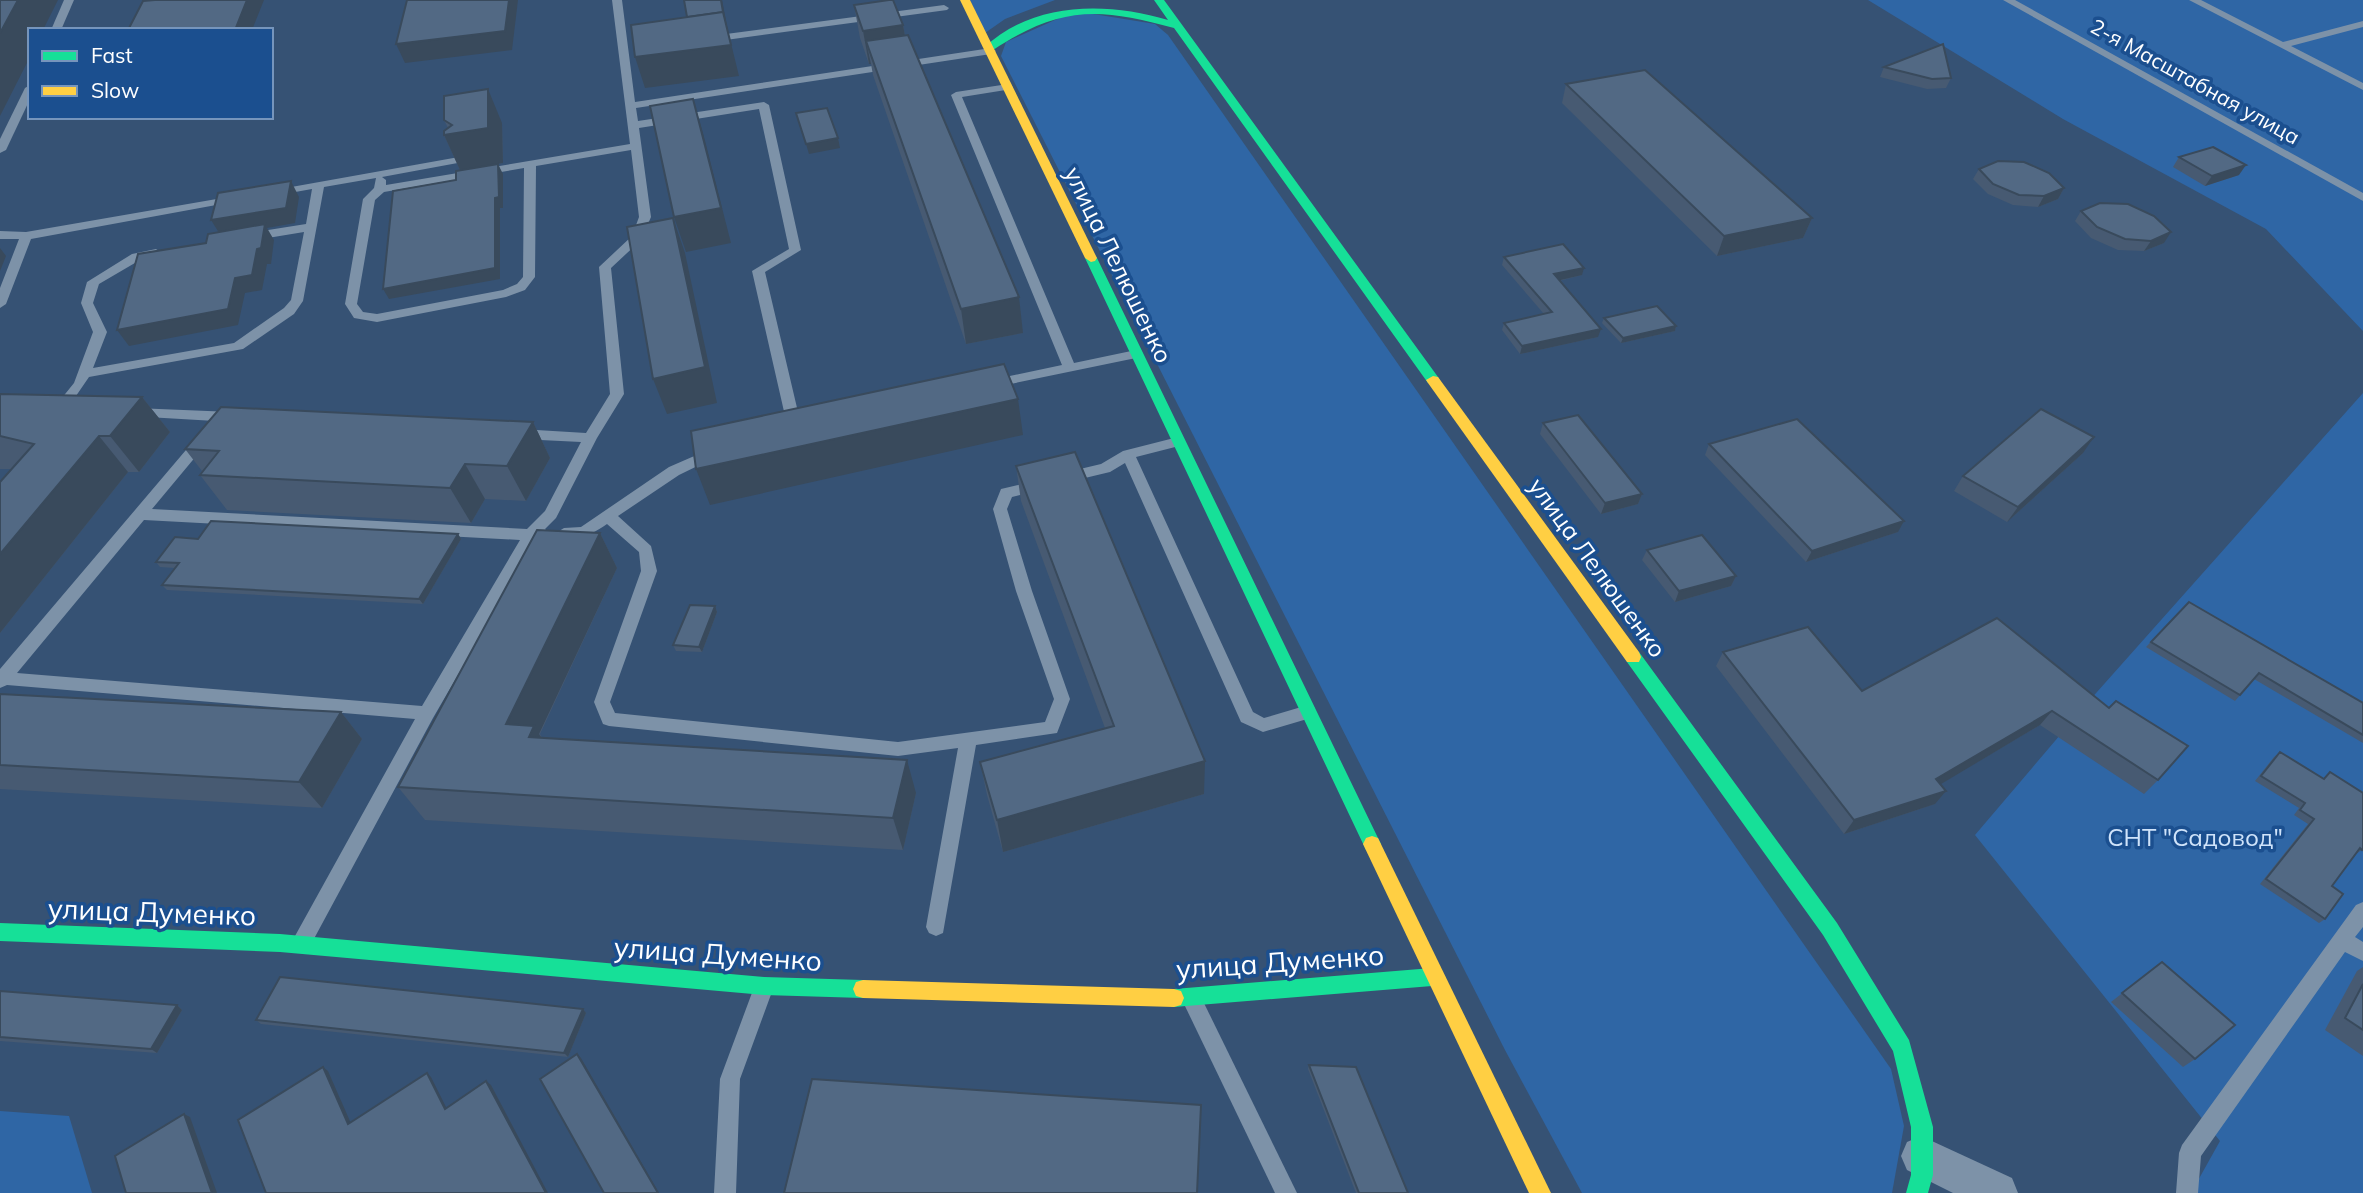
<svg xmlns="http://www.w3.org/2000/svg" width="2363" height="1193" font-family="Mulish,sans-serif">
	<rect width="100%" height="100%" fill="#365274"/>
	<g fill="#2f66a5">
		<path d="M 970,0 L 1055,0 L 1005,19 L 985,33 Z"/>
		<path d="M 1868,0 L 2363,0 L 2363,331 L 2266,229 L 2063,119 Z"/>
		<path d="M 1075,11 L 1155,24 L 1168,35 L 1891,1069 L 1904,1126 L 1892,1193 L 1582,1193 L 1505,1050 L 1001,56 L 1006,42 Z"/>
		<path d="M 2363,393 L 2363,1193 L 2191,1193 L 2220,1141 L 1975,835 L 2089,701 Z"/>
		<path d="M 0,1111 L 69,1116 L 92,1193 L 0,1193 Z"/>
	</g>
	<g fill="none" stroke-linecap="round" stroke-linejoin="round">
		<g fill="#7d92a8" fill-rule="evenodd">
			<path d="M 64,0 L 74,0 L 61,30 L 51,30 Z"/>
			<path d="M 612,0 L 622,0 L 635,102 L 991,48 L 996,51 L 991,54 L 636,108 L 638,121 L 764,102 L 769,105 L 801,250 L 765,272 L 802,429 L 795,434 L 788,429 L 752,271 L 789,249 L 759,109 L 639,128 L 651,217 L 641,240 L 611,268 L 624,394 L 597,438 L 556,518 L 545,529 L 550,534 L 547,538 L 536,540 L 433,718 L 309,948 L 302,951 L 295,948 L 292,942 L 295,936 L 415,719 L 7,685 L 0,688 L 0,669 L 197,437 L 202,435 L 209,440 L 207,443 L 152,509 L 527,529 L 545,511 L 581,442 L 520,439 L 513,434 L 520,429 L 586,433 L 610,394 L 599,267 L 632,236 L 639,217 L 631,150 L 536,166 L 535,277 L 525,290 L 506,297 L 377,322 L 354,318 L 345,304 L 363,199 L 374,188 L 376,178 L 324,187 L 303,301 L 294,314 L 243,349 L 89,377 L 65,412 L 60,414 L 53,409 L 74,383 L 93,332 L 81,303 L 87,282 L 132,254 L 156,249 L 162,253 L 140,260 L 99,284 L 93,303 L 107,332 L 93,368 L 234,343 L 284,308 L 291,300 L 304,232 L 250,241 L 244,237 L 250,233 L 306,224 L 312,189 L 273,196 L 267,193 L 269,191 L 459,157 L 465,160 L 463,162 L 382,177 L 386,180 L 386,185 L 630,144 ZM 524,168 L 523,277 L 517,284 L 503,290 L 377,314 L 363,312 L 357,304 L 375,200 L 384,192 ZM 144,520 L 520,540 L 422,706 L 17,673 Z"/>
			<path d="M 2003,0 L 2015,0 L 2363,193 L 2363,201 Z"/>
			<path d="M 2189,0 L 2201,0 L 2283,42 L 2363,21 L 2363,27 L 2291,46 L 2363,83 L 2363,90 Z"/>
			<path d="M 944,5 L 949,8 L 947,10 L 711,42 L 706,39 L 711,36 Z"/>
			<path d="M 1008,84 L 1013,87 L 1012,89 L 962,97 L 1074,363 L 1136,350 L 1143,354 L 1136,358 L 991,388 L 986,387 L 984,384 L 986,381 L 1062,365 L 951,95 L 956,92 Z"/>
			<path d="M 30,85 L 30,99 L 6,150 L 0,153 L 0,139 L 25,88 Z"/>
			<path d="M 234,196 L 238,197 L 238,201 L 31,239 L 6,304 L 0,308 L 0,288 L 19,239 L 0,239 L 0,231 L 26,232 Z"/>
			<path d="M 135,408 L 232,412 L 239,417 L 232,422 L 130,416 L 128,413 L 130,410 Z"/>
			<path d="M 1178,437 L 1183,439 L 1185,442 L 1183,445 L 1136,457 L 1253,712 L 1264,718 L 1308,705 L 1314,707 L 1316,712 L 1314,717 L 1263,732 L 1241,722 L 1125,463 L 1110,472 L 1064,483 L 1057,478 L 1059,474 L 1101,464 L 1123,451 Z"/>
			<path d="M 715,447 L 722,452 L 720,455 L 679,475 L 618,516 L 651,546 L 657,571 L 610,702 L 615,713 L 898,742 L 1045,722 L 1054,699 L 1016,591 L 993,509 L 1001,489 L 1039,480 L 1046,485 L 1044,489 L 1012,497 L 1007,509 L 1032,591 L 1070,699 L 1057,733 L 976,745 L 943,933 L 936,936 L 929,933 L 926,927 L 958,748 L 898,756 L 609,726 L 603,724 L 594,702 L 641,571 L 639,552 L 607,524 C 594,533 570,548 556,533 L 564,528 L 581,527 L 669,467 Z"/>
			<path d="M 2363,902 L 2363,927 L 2355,937 L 2363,942 L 2363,961 L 2345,952 L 2201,1156 L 2198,1193 L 2176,1193 L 2179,1153 L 2182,1145 L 2356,905 Z"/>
			<path d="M 763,980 L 770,982 L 773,989 L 740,1079 L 736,1193 L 714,1193 L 720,1079 L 756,982 Z"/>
			<path d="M 1194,994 L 1201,997 L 1297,1193 L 1275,1193 L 1184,1004 L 1187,997 Z"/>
		</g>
		<path fill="#7d92a8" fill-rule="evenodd" d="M 1921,1136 L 2012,1178 L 2018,1193 L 1953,1193 L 1907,1170 L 1901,1156 L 1907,1142 Z"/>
		<g fill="#16e098" fill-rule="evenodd">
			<path d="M 1154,0 L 1164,0 L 1438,377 L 1440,380 L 1438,383 L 1428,383 L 1174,28 C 1098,7 1060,6 993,50 L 984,48 C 1033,1 1107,2 1168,20 Z"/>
			<path d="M 1091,254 L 1097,258 L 1378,838 L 1381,844 L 1378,850 L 1372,852 L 1366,850 L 1085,258 Z"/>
			<path d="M 1633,651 L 1639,652 L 1837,923 L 1909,1040 L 1933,1127 L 1933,1175 L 1928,1193 L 1906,1193 L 1911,1175 L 1911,1127 L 1893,1051 L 1823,935 L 1627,662 L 1625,657 L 1627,652 Z"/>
			<path d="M 0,923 L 280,934 L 764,977 L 863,980 L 870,982 L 873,989 L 870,996 L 863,998 L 764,995 L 280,952 L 0,941 Z"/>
			<path d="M 1432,968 L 1439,970 L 1442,977 L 1439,984 L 1432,986 L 1174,1007 L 1167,1005 L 1164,998 L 1167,991 L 1174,989 Z"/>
		</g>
		<g fill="#ffcf43" fill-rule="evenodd">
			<path d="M 960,0 L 970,0 L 1097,258 L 1095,261 L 1091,262 L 1085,258 Z"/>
			<path d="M 1433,376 L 1438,377 L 1639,652 L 1641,657 L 1639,662 L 1627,662 L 1428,383 L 1426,380 Z"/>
			<path d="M 1372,836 L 1378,838 L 1551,1193 L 1529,1193 L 1363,844 L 1366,838 Z"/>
			<path d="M 863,980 L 1174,989 L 1181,991 L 1184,998 L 1181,1005 L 1174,1007 L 863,998 L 856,996 L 853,989 L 856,982 Z"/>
		</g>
	</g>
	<g fill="#475a72">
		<path d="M 854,5 L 903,25 L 905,36 L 1023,333 L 966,344 L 873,75 L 871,64 L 869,64 L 860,38 Z"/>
		<path d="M 1884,67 L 1951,78 L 1946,88 L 1927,89 L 1880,77 Z"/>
		<path d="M 1566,84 L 1812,218 L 1803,238 L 1717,256 L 1562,103 Z"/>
		<path d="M 444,120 L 502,123 L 503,163 L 460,170 L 444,135 L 448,128 Z"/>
		<path d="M 2179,157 L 2239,175 L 2205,186 L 2173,167 Z"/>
		<path d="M 1979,169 L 2064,188 L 2058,199 L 2038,207 L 2013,205 L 1988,194 L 1973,179 Z"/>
		<path d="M 2081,211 L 2164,243 L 2144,251 L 2118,250 L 2091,238 L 2075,221 Z"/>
		<path d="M 1504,257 L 1582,275 L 1559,281 L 1598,337 L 1520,354 L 1502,330 L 1504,323 L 1544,314 L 1502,265 Z"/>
		<path d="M 1604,318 L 1676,326 L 1675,331 L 1621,343 L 1602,323 Z"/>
		<path d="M 0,394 L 142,397 L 170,432 L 139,472 L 128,472 L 0,633 L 0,482 L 11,469 L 0,469 Z"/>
		<path d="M 533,422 L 550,458 L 526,501 L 485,499 L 471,523 L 227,510 L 200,475 L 202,471 L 185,449 Z"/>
		<path d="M 1543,423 L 1642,494 L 1638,504 L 1601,514 L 1540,434 Z"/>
		<path d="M 1709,444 L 1898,532 L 1806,562 L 1705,455 Z"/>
		<path d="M 2083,453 L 2007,522 L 1954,491 L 1963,476 Z"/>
		<path d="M 1016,466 L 1204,794 L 1003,852 L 987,795 L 980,762 L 1105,728 L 1021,501 Z"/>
		<path d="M 600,533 L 617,568 L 540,734 L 542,738 L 916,793 L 903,850 L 425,820 L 398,787 Z"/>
		<path d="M 458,534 L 461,539 L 423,604 L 167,590 L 162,585 L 175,568 L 160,567 L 156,562 L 198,539 Z"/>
		<path d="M 1647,550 L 1736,576 L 1731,586 L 1675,602 L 1642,560 Z"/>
		<path d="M 2189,602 L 2363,703 L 2363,743 L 2254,679 L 2235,701 L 2146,647 Z"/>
		<path d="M 715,606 L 717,612 L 702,652 L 676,651 L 673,645 Z"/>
		<path d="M 1997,618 L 2158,780 L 2144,794 L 2040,725 L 1940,784 L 1935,804 L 1844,834 L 1716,666 L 1723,652 L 1862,691 Z"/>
		<path d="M 0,694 L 341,712 L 362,739 L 322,808 L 0,789 Z"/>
		<path d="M 2280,752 L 2323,779 L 2330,772 L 2363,849 L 2356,854 L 2332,886 L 2325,919 L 2319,923 L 2260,884 L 2308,824 L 2294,815 L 2299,808 L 2255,781 L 2274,757 Z"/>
		<path d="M 2162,962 L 2195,1059 L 2183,1067 L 2111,1002 Z"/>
		<path d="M 2363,967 L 2363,1056 L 2325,1030 L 2357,971 Z"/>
		<path d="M 0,991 L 177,1005 L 182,1010 L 157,1053 L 0,1041 Z"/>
		<path d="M 583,1009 L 586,1013 L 568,1057 L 261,1024 L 256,1020 Z"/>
		<path d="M 1309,1065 L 1408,1193 L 1356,1193 L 1308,1069 Z"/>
	</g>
	<g fill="#394a5c">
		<path d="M 18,0 L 58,0 L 43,30 L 30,30 L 30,57 L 0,116 L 0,33 Z"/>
		<path d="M 247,0 L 264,0 L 252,30 L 235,30 Z"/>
		<path d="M 509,0 L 518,0 L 512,50 L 405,63 L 396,44 Z"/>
		<path d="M 721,0 L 722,0 L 728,31 L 739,76 L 645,88 L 635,57 L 727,31 Z"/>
		<path d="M 903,25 L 909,58 L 866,41 L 871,64 L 869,64 L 863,31 Z"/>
		<path d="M 488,89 L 502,123 L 503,163 L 460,170 L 444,135 Z"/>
		<path d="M 693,99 L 703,133 L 731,243 L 686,252 L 674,217 Z"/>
		<path d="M 838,138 L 840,148 L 809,154 L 806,144 Z"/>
		<path d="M 498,164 L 503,174 L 503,208 L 500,208 L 500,279 L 389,299 L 383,289 L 495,198 Z"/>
		<path d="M 2246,165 L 2239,175 L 2205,186 L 2212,176 Z"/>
		<path d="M 291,181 L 299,197 L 295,223 L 267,228 L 274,240 L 271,264 L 267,264 L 262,290 L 245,293 L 238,325 L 129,346 L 117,330 L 235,278 L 221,236 L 211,220 Z"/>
		<path d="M 2064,188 L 2058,199 L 2038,207 L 2044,196 Z"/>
		<path d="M 673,218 L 685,253 L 717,403 L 667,414 L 653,379 Z"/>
		<path d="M 1812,218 L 1803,238 L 1717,256 L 1724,236 Z"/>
		<path d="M 2171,232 L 2164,243 L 2144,251 L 2151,241 Z"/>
		<path d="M 0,248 L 6,256 L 0,271 Z"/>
		<path d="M 1584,268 L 1582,275 L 1552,282 L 1554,274 Z"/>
		<path d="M 1019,297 L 1023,333 L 966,344 L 961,309 Z"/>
		<path d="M 1676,326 L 1675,331 L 1621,343 L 1623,338 Z"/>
		<path d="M 1601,329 L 1598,337 L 1520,354 L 1522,346 Z"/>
		<path d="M 142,397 L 170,432 L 139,472 L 110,436 Z"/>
		<path d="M 1018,399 L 1023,435 L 710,505 L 696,469 Z"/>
		<path d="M 533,422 L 550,458 L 526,501 L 507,466 Z"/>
		<path d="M 99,436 L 128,472 L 0,633 L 0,554 Z"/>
		<path d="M 2094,437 L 2083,453 L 2007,522 L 2018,507 Z"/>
		<path d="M 465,464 L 485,499 L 471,523 L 450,488 Z"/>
		<path d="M 1642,494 L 1638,504 L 1601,514 L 1605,503 Z"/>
		<path d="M 1904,521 L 1898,532 L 1806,562 L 1812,551 Z"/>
		<path d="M 600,533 L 617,568 L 539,734 L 556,760 L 506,724 Z"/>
		<path d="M 458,534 L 461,539 L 423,604 L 419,599 Z"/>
		<path d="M 1736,576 L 1731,586 L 1675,602 L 1679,591 Z"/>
		<path d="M 715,606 L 717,612 L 702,652 L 699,647 Z"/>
		<path d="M 2052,711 L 2040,725 L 1926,793 L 1936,779 Z"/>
		<path d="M 341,712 L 362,739 L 322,808 L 299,782 Z"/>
		<path d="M 907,760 L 916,793 L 903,850 L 893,818 Z"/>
		<path d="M 1205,761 L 1204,794 L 1003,852 L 997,820 Z"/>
		<path d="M 1946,791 L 1935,804 L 1844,834 L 1854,820 Z"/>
		<path d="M 177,1005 L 182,1010 L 157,1053 L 151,1049 Z"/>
		<path d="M 583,1009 L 586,1013 L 568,1057 L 564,1053 Z"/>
		<path d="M 577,1054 L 581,1058 L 659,1193 L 658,1193 Z"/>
		<path d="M 323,1067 L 328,1071 L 353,1128 L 348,1124 Z"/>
		<path d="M 427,1073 L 431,1077 L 449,1113 L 445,1109 Z"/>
		<path d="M 486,1081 L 491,1085 L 548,1193 L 546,1193 Z"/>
		<path d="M 184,1114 L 190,1117 L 217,1193 L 212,1193 Z"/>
	</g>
	<g fill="#526984" stroke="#394a5c" stroke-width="2">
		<path d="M 0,0 L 18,0 L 0,33 Z"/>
		<path d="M 155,0 L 247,0 L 235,30 L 128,30 L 143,1 Z"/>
		<path d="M 407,0 L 509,0 L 505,31 L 396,44 Z"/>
		<path d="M 684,0 L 721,0 L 723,12 L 687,17 Z"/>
		<path d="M 889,0 L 893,0 L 903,25 L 863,31 L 854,5 Z"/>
		<path d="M 723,12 L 731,45 L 635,57 L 631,25 Z"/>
		<path d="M 908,35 L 1019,297 L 961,309 L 866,41 Z"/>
		<path d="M 1943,44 L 1951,78 L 1932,79 L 1884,67 Z"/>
		<path d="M 1645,70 L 1812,218 L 1724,236 L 1566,84 Z"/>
		<path d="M 488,89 L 488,128 L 444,135 L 444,131 L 452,125 L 444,120 L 444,96 Z"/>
		<path d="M 693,99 L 721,208 L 674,217 L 650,106 Z"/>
		<path d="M 827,108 L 838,138 L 806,144 L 796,113 Z"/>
		<path d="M 2213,147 L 2246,165 L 2212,176 L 2179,157 Z"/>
		<path d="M 1998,161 L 2024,162 L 2049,173 L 2064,188 L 2044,196 L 2019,195 L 1993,184 L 1979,169 Z"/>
		<path d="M 498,164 L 499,197 L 495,198 L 495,268 L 383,289 L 393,191 L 456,180 L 456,171 Z"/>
		<path d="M 291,181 L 286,208 L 211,220 L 218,193 Z"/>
		<path d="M 2100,203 L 2128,204 L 2154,216 L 2171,232 L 2151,241 L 2125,239 L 2097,227 L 2081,211 Z"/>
		<path d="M 673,218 L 705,367 L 653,379 L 627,227 Z"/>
		<path d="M 265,224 L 261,248 L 257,249 L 252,275 L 235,278 L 228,309 L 117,330 L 138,254 L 206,243 L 208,234 Z"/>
		<path d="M 1563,244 L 1584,268 L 1554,274 L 1601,329 L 1522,346 L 1504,323 L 1552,312 L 1504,257 Z"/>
		<path d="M 1657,306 L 1676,326 L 1623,338 L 1604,318 Z"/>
		<path d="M 1004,364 L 1018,399 L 696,469 L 691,431 Z"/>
		<path d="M 0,394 L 142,397 L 110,436 L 99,436 L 0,554 L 0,482 L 34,444 L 0,436 Z"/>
		<path d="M 221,407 L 533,422 L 507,466 L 465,464 L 450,488 L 200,475 L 219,451 L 185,449 Z"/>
		<path d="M 2041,409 L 2094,437 L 2018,507 L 1963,476 Z"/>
		<path d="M 1578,415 L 1642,494 L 1605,503 L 1543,423 Z"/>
		<path d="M 1797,419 L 1904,521 L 1812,551 L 1709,444 Z"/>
		<path d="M 1075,452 L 1205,761 L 997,820 L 980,762 L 1114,726 L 1016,466 Z"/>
		<path d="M 211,521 L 458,534 L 419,599 L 162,585 L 179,563 L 156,562 L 175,537 L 198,539 Z"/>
		<path d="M 537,530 L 600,533 L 506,724 L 534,726 L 529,737 L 907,760 L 893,818 L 398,787 Z"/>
		<path d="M 1702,535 L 1736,576 L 1679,591 L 1647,550 Z"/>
		<path d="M 2189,602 L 2363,703 L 2363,735 L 2259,673 L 2240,695 L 2151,642 Z"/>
		<path d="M 690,605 L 715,606 L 699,647 L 673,645 Z"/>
		<path d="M 1997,618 L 2109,708 L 2116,701 L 2188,746 L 2158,780 L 2052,711 L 1936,779 L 1946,791 L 1854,820 L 1723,652 L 1808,627 L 1862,691 Z"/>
		<path d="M 0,694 L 341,712 L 299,782 L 0,765 Z"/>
		<path d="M 2280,752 L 2324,779 L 2330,772 L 2363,793 L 2363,849 L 2362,850 L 2360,848 L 2332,886 L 2343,894 L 2325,919 L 2266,879 L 2314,819 L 2300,810 L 2305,803 L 2261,776 Z"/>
		<path d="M 2162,962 L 2235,1025 L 2195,1059 L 2122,993 Z"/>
		<path d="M 280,977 L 583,1009 L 564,1053 L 256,1020 Z"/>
		<path d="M 2363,984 L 2363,1030 L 2345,1018 Z"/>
		<path d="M 0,991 L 177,1005 L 151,1049 L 0,1037 Z"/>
		<path d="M 577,1054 L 658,1193 L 604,1193 L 540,1079 Z"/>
		<path d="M 1309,1065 L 1356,1067 L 1408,1193 L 1359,1193 Z"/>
		<path d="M 323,1067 L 348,1124 L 427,1073 L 445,1109 L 486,1081 L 546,1193 L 266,1193 L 238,1120 Z"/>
		<path d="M 812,1079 L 1201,1105 L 1197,1193 L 784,1193 Z"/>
		<path d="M 184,1114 L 212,1193 L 126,1193 L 115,1156 Z"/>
	</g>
	<g text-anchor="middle" stroke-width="7" stroke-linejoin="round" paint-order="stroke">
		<g font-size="21" fill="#fff" stroke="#1b4f8f">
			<text transform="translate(2195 82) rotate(29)" y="7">2-я Масштабная улица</text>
		</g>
		<g font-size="24" fill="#fff" stroke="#1b4f8f">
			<text transform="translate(1118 265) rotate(64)" y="8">улица Лелюшенко</text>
			<text transform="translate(1597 568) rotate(54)" y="8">улица Лелюшенко</text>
		</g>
		<g font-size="24" fill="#cfe3fa" stroke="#1b4f8f">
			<text x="2195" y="846">СНТ "Садовод"</text>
		</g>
		<g font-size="28" fill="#fff" stroke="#1b4f8f">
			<text transform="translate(152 912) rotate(2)" y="10">улица Думенко</text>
			<text transform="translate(718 954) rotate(4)" y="10">улица Думенко</text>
			<text transform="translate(1280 962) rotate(-4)" y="10">улица Думенко</text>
		</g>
	</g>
	<rect x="28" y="28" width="245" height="91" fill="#1b4f8f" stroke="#7695bc" stroke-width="2"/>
	<rect x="42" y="51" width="35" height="10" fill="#16e098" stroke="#7695bc" stroke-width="2"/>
	<text x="91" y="63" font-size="21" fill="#ffffff">Fast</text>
	<rect x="42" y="86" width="35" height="10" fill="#ffcf43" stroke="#7695bc" stroke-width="2"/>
	<text x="91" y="98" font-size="21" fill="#ffffff">Slow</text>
</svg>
